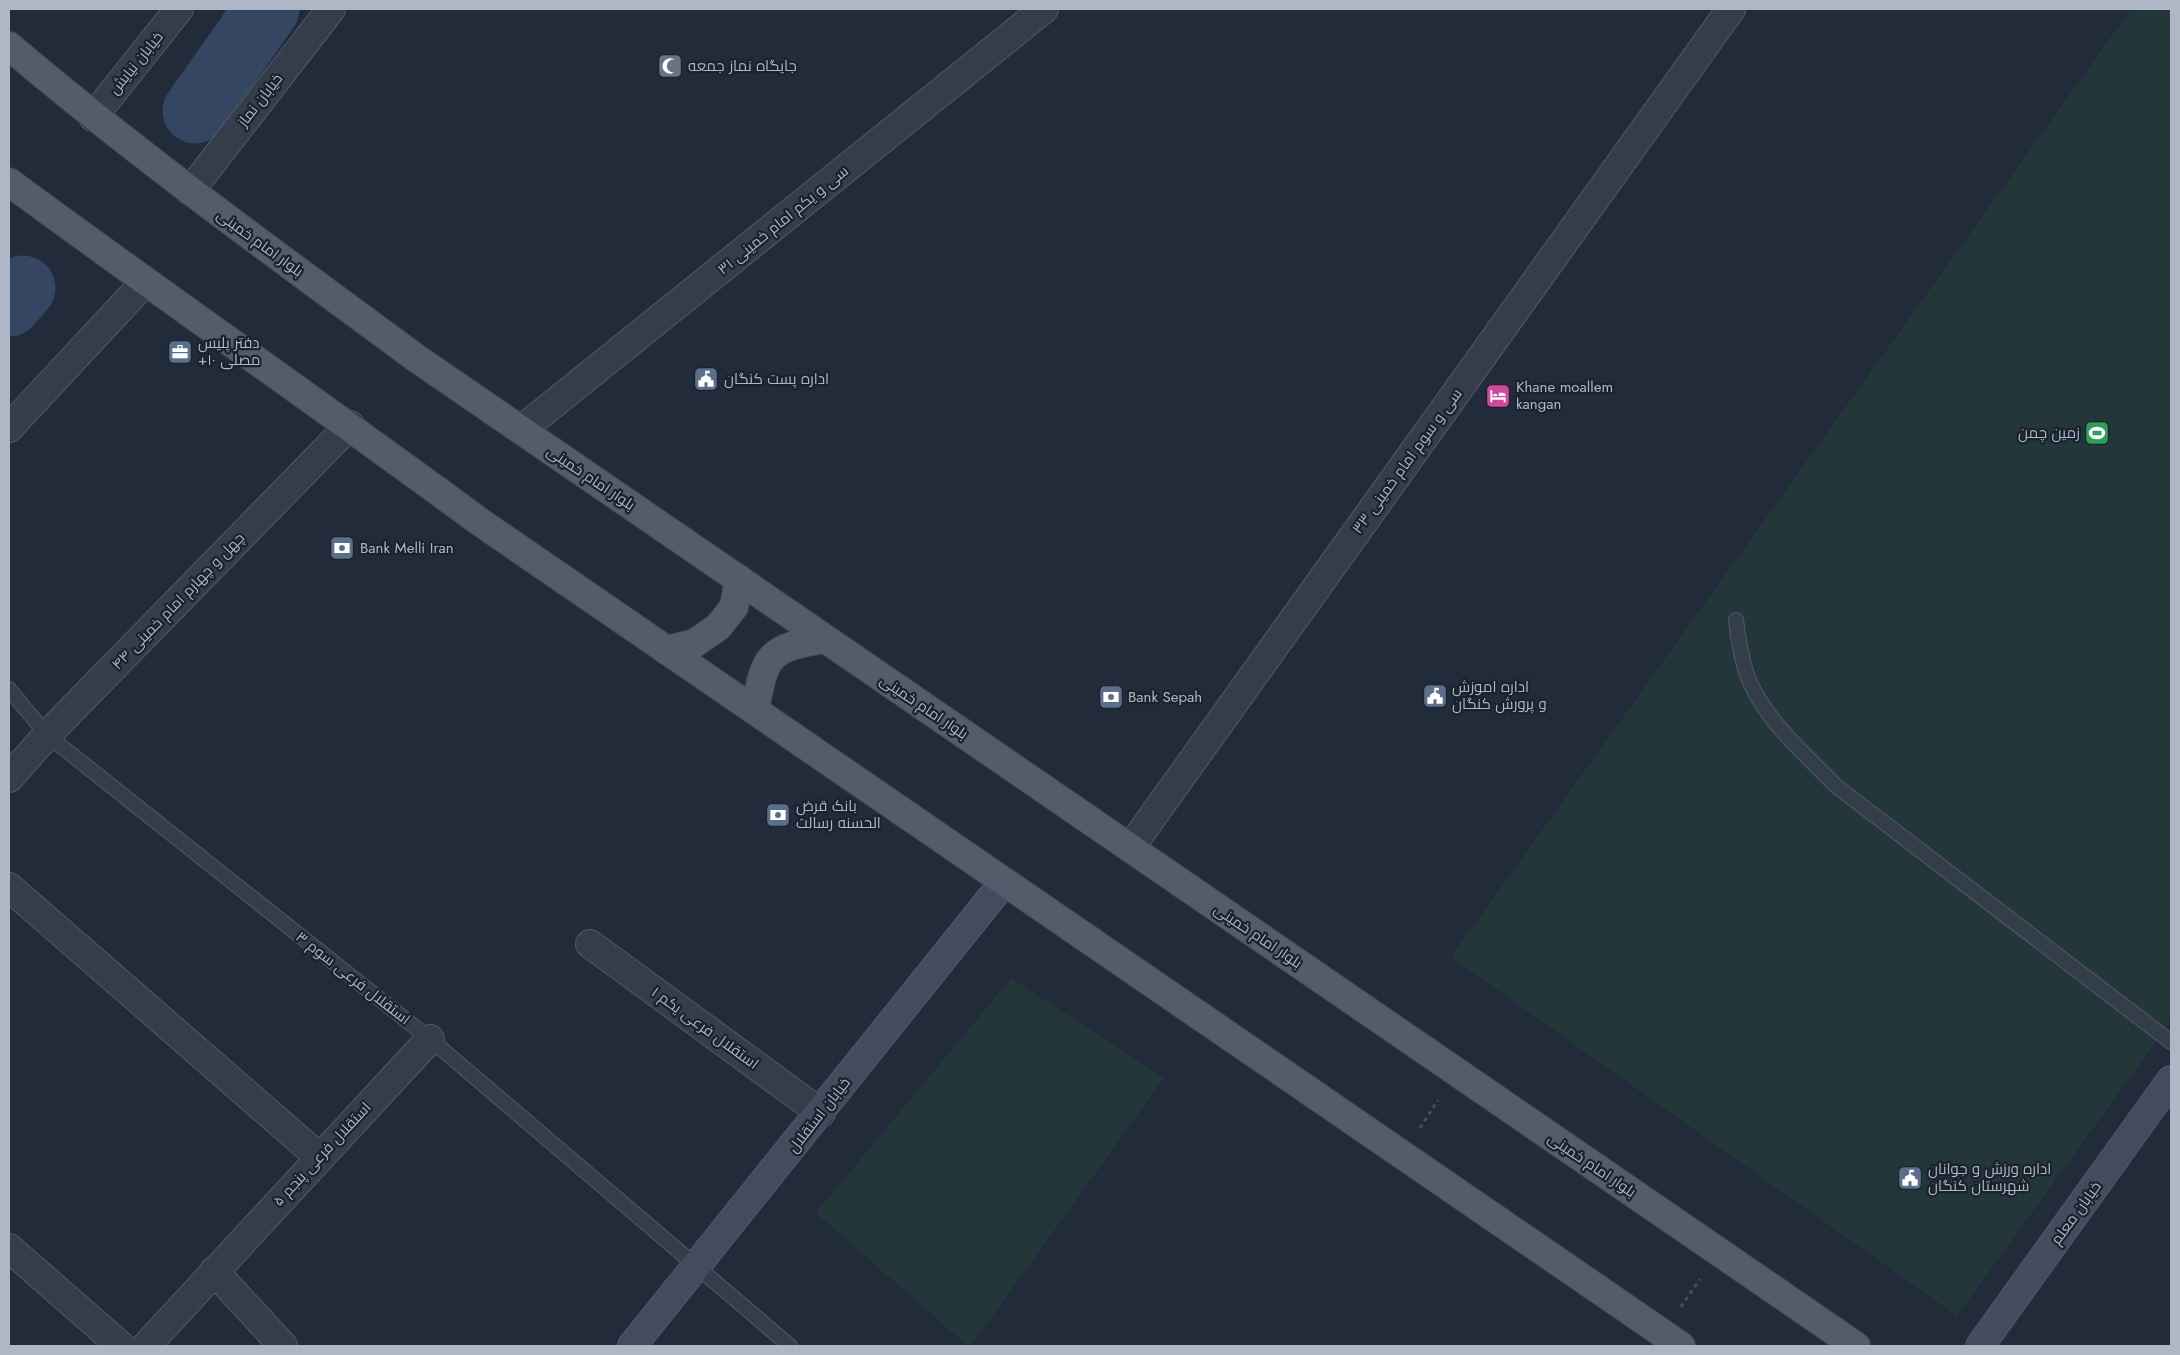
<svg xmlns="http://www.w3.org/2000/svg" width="2180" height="1355" font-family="Jost,Cairo,sans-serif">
	<rect width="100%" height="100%" fill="#212b39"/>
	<g fill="#23373a">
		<path d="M 2131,9 L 2171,9 L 2171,1021 L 1957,1316 L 1451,957 Z"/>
		<path d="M 1011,978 L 1164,1078 L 971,1346 L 968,1346 L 816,1213 Z"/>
	</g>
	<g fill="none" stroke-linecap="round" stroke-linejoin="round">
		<g stroke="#344661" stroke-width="65">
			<path d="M 195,111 L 267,9"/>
			<path d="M 9,304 L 23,288"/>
		</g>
		<defs>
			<g id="service">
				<path d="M 1736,620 C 1738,638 1741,655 1746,672 C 1761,717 1804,753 1836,786 L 2171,1042"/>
				<path d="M 9,689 L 47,735 L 430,1039 L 790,1346"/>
			</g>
			<g id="minor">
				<path d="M 93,117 L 179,9"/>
				<path d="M 190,191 L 331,9"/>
				<path d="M 9,428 L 145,282"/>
				<path d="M 521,430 L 1044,9"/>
				<path d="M 9,778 L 47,735 L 350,425"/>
				<path d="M 1130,848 L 1731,9"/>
				<path d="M 9,887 L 319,1157"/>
				<path d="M 590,944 L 821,1113"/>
				<path d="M 9,1248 L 121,1346"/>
				<path d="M 214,1271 L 283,1346"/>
				<path d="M 146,1346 L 430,1039"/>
			</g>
			<g id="secondary">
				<path d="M 632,1346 L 1004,882"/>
				<path d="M 1980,1346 L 2171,1080"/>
			</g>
			<g id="primary">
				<path d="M 9,46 C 140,157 278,256 416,358 L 1856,1346"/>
				<path d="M 9,182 C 165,297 324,407 480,522 L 1681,1346"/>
				<path d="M 666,650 L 695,643 L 718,627 L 734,607 L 739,579"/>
				<path d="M 755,710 C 765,655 768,648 825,639"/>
			</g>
		</defs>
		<use href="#service" stroke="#525a67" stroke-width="16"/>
		<use href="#minor" stroke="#525a67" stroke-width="30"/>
		<use href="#secondary" stroke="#525a67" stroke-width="30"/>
		<use href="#primary" stroke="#3e4653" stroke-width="30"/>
		<g stroke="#405458" stroke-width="3" stroke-dasharray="4 4" stroke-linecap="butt">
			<path d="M 1420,1128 L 1438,1100"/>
			<path d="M 1681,1307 L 1700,1279"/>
		</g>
		<use href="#service" stroke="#343d4a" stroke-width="14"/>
		<use href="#minor" stroke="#343d4a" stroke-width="28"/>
		<use href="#secondary" stroke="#424c5d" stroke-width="28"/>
		<use href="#primary" stroke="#525c6a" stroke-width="28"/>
	</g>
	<defs>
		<symbol id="mosque-square" viewBox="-11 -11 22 22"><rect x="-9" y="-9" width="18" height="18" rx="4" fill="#6b7280" stroke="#1a222e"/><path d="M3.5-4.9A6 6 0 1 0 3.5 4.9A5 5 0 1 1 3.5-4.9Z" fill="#fff"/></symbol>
		<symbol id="office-square" viewBox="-11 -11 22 22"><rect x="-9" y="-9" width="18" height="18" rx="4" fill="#5c6f8a" stroke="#1a222e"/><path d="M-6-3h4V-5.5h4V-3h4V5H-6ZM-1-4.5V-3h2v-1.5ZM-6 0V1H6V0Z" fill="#fff"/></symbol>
		<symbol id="civic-square" viewBox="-11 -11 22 22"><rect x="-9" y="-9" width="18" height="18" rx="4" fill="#5c6f8a" stroke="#1a222e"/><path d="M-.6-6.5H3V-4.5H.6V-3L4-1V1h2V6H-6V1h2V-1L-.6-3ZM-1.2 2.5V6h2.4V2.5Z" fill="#fff"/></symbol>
		<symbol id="hotel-square" viewBox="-11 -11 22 22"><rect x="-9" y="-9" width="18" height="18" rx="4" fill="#d1479c" stroke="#1a222e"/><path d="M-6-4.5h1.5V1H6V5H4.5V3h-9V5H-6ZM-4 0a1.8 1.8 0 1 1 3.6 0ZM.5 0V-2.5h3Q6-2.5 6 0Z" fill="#fff"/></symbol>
		<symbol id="stadium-square" viewBox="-11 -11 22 22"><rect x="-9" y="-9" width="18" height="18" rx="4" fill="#2e9e5b" stroke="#1a222e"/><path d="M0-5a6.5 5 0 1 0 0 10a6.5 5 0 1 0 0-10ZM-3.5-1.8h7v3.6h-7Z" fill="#fff"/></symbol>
		<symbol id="bank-square" viewBox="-11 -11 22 22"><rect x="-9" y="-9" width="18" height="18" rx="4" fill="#5c6f8a" stroke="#1a222e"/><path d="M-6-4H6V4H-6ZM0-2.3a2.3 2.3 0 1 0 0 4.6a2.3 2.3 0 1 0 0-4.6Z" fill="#fff"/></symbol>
	</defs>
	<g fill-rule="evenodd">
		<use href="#mosque-square" x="656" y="52" width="28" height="28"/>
		<use href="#office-square" x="166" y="338" width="28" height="28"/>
		<use href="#civic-square" x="692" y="365" width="28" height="28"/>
		<use href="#hotel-square" x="1484" y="382" width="28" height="28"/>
		<use href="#stadium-square" x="2083" y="419" width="28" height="28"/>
		<use href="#bank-square" x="328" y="534" width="28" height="28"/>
		<use href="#civic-square" x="1421" y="682" width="28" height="28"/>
		<use href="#bank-square" x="1097" y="683" width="28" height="28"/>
		<use href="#bank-square" x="764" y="801" width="28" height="28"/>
		<use href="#civic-square" x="1896" y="1164" width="28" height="28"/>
	</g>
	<g text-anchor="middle" stroke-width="4.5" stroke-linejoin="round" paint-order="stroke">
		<g font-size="15" fill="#afb7c6" stroke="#1a222e">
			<text transform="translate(136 63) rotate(-51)" y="5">خیابان نیایش</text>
			<text transform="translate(260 100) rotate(-52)" y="5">خیابان نماز</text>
			<text transform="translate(783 220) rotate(-39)" y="5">سی و یکم امام خمینی ۳۱</text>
			<text transform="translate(260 243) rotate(36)" y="5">بلوار امام خمینی</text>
			<text transform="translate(1407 461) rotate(-54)" y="5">سی و سوم امام خمینی ۳۳</text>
			<text transform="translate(591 478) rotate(34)" y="5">بلوار امام خمینی</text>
			<text transform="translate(178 601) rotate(-46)" y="5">چهل و چهارم امام خمینی ۴۴</text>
			<text transform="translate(924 707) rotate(34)" y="5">بلوار امام خمینی</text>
			<text transform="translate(1258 936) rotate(34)" y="5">بلوار امام خمینی</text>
			<text transform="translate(353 978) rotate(38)" y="5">استقلال فرعی سوم ۳</text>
			<text transform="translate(705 1028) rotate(36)" y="5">استقلال فرعی یکم ۱</text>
			<text transform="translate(819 1115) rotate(-52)" y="5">خیابان استقلال</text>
			<text transform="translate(322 1154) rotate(-47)" y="5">استقلال فرعی پنجم ۵</text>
			<text transform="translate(1592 1165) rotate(34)" y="5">بلوار امام خمینی</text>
			<text transform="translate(2076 1213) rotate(-54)" y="5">خیابان معلم</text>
		</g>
		<g font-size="15" fill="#afb7c6" stroke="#1a222e" text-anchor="start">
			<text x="688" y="71">جایگاه نماز جمعه</text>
			<text x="198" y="348">دفتر پلیس<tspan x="198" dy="17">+۱۰ مصلی</tspan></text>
			<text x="724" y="384">اداره پست کنگان</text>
			<text x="1516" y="392">Khane moallem<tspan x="1516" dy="17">kangan</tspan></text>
			<text x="2080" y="438" text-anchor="end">زمین چمن</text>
			<text x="360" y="553">Bank Melli Iran</text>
			<text x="1452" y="692">اداره اموزش<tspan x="1452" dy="17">و پرورش کنگان</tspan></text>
			<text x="1128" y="702">Bank Sepah</text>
			<text x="796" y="811">بانک قرض<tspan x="796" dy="17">الحسنه رسالت</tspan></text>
			<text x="1928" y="1174">اداره ورزش و جوانان<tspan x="1928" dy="17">شهرستان کنگان</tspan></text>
		</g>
	</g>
	<rect width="2180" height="1355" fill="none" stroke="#afb7c6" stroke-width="20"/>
</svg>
